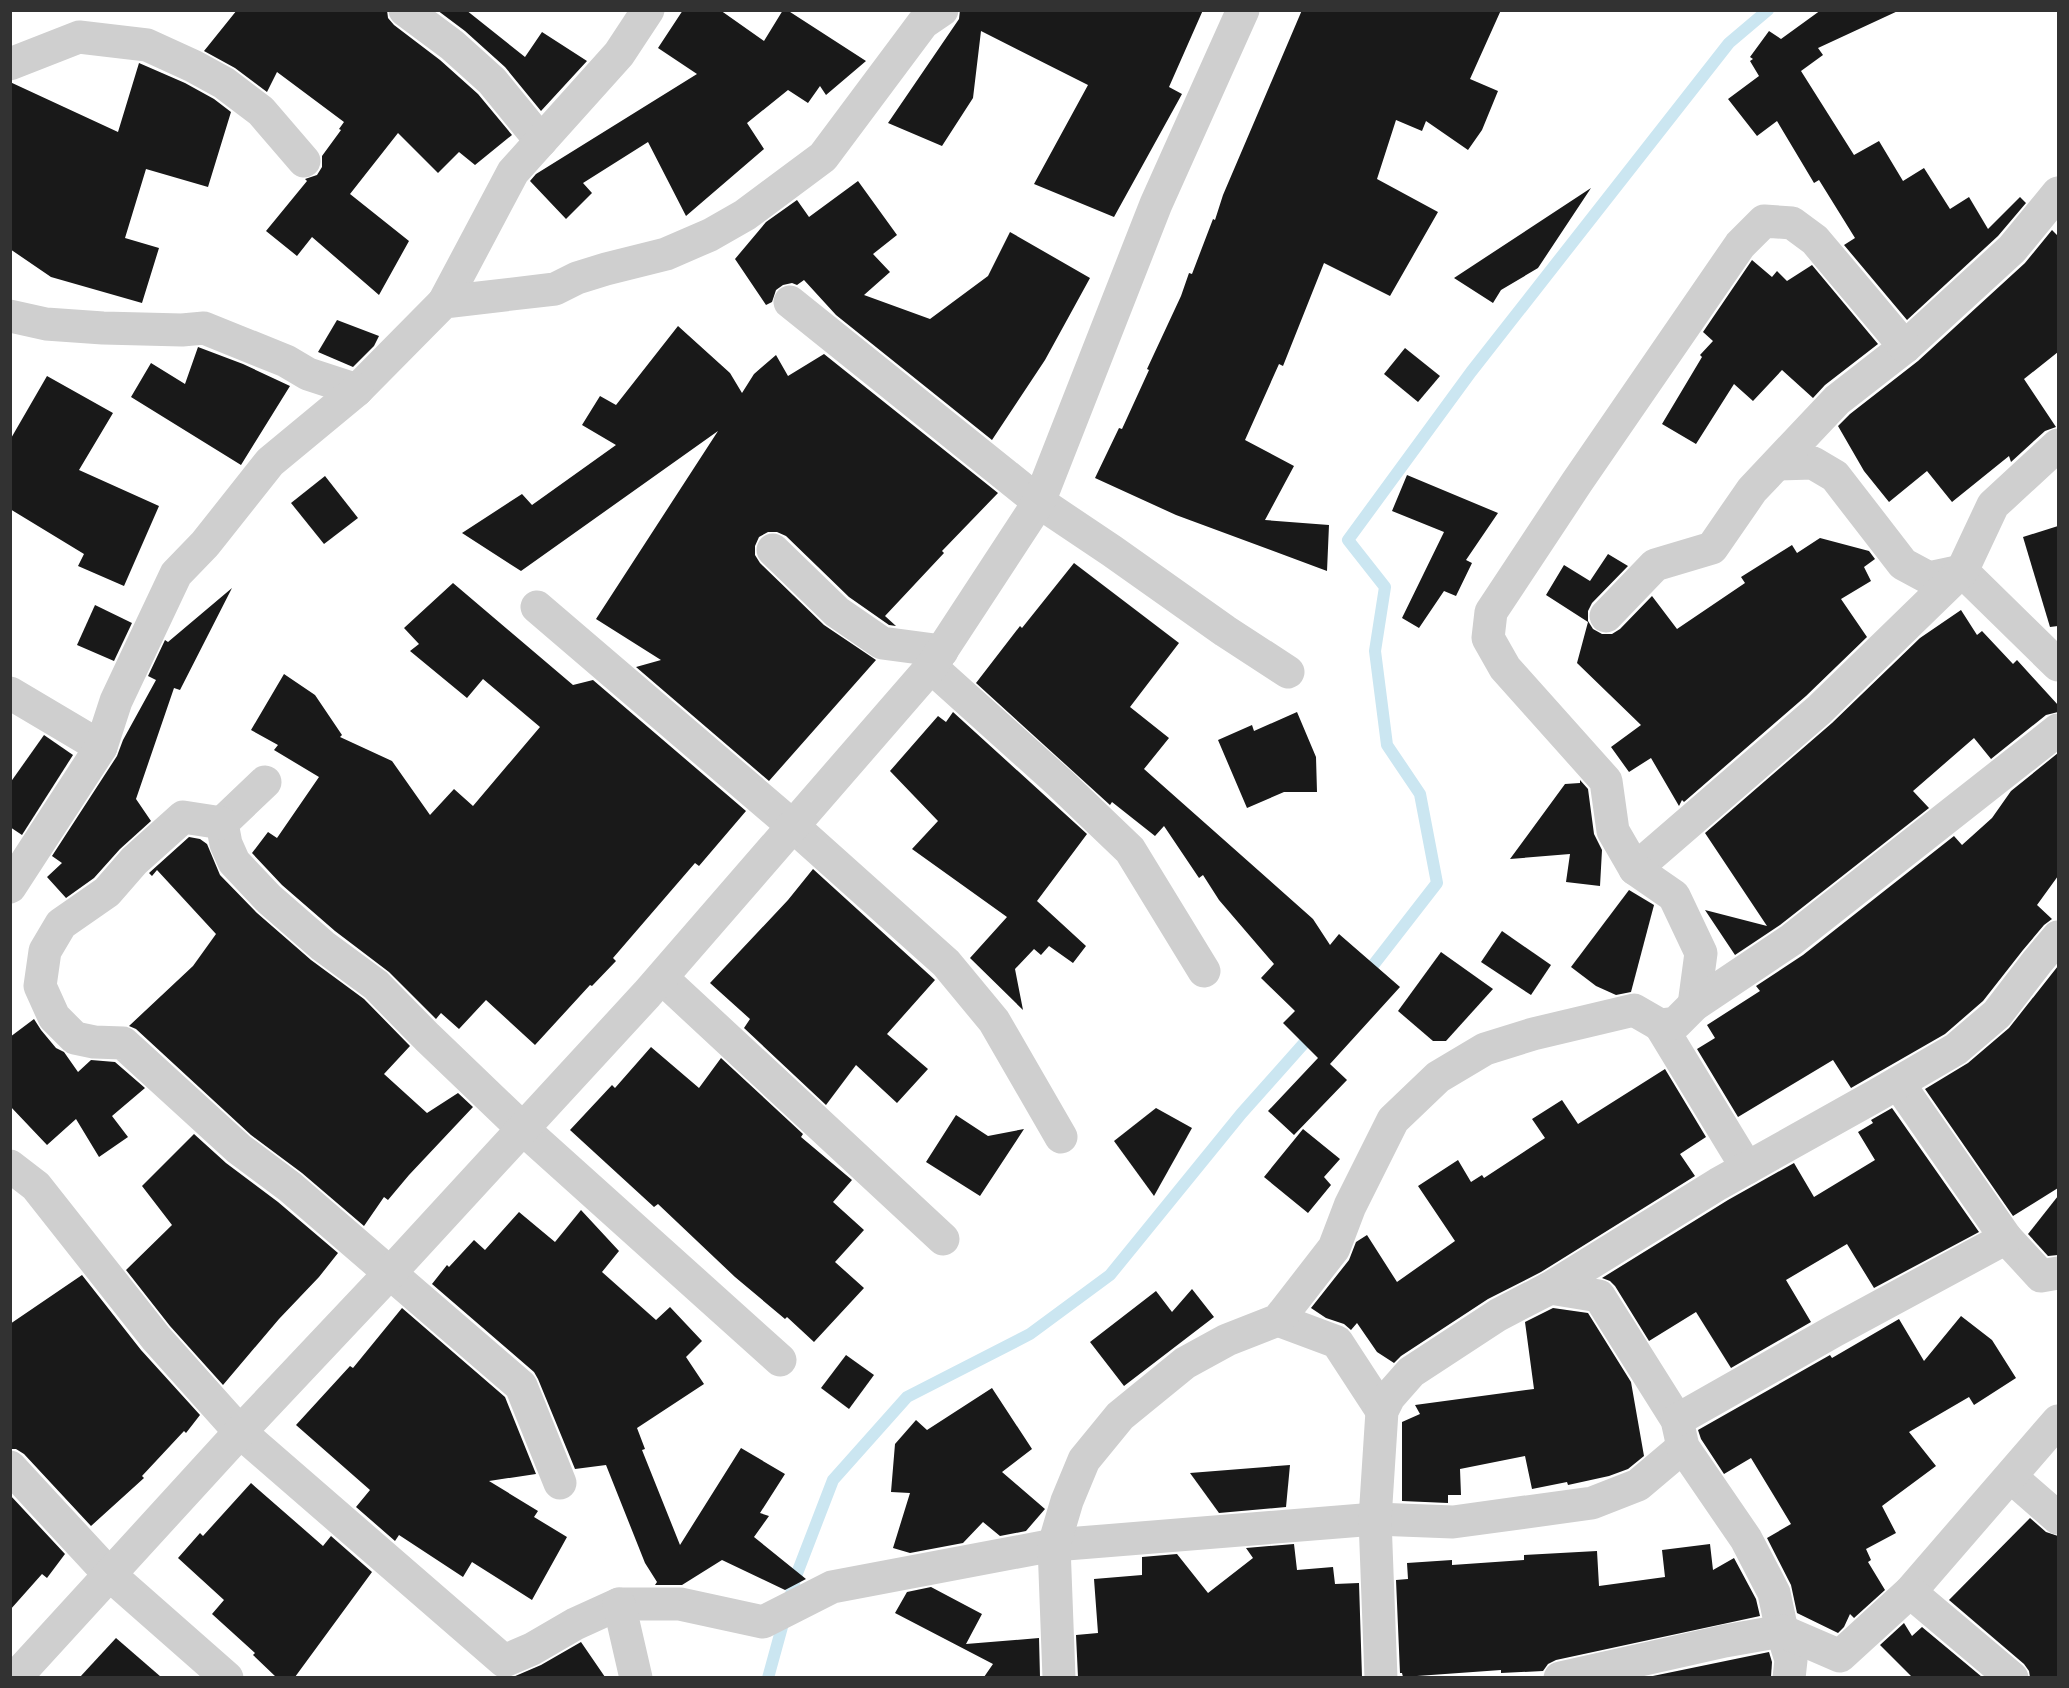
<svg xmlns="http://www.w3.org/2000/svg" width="2069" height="1688" font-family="Barlow,sans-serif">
	<rect width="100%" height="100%" fill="#fff"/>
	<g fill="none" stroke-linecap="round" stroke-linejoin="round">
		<g stroke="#cbe6f1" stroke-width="12">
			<path d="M 1364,977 L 1437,883 L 1420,794 L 1387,745 L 1375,651 L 1385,587 L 1348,540 L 1471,372 L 1729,43 L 1768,10"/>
			<path d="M 768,1678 L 796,1576 L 833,1480 L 907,1397 L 1030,1334 L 1110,1275 L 1241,1114 L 1314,1032"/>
		</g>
	</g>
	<g fill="#191919">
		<path d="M 237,10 L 387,10 L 388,18 L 394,25 L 440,60 L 478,94 L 512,135 L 475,165 L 459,152 L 438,173 L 398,133 L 350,194 L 409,241 L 379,295 L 312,237 L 297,256 L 266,231 L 307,181 L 305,179 L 317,175 L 322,167 L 322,156 L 341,130 L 339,129 L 344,122 L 277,72 L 267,92 L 235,68 L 204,51 Z"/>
		<path d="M 437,10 L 466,10 L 525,57 L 542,32 L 587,61 L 541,111 L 505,67 L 465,31 Z"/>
		<path d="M 683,10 L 720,10 L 764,41 L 783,10 L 787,10 L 866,61 L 826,95 L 820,86 L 808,103 L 788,90 L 747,123 L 764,149 L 686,216 L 648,142 L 583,183 L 592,193 L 566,219 L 530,181 L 536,174 L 697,74 L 658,48 Z"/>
		<path d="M 960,10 L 1203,10 L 1169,87 L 1182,94 L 1114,217 L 1034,184 L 1088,85 L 981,31 L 973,98 L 942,146 L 888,123 L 959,19 Z"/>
		<path d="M 1302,10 L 1501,10 L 1470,79 L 1498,91 L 1482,130 L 1468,150 L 1426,121 L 1422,131 L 1396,120 L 1377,179 L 1438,212 L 1390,296 L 1324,263 L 1283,366 L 1279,364 L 1245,440 L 1294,466 L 1265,520 L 1329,525 L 1327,571 L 1176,515 L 1095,478 L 1119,428 L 1122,429 L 1149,370 L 1147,369 L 1181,296 L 1189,273 L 1192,274 L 1213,219 L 1215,220 L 1223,195 Z"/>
		<path d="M 1821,10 L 1900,10 L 1818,48 L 1823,55 L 1801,71 L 1854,155 L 1879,141 L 1903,181 L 1924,168 L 1950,209 L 1969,197 L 1988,229 L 2020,197 L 2026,203 L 1998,236 L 1907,320 L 1844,245 L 1855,238 L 1819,180 L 1814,183 L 1777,121 L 1757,136 L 1728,99 L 1759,76 L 1750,61 L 1753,59 L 1750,57 L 1769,31 L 1781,39 Z"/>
		<path d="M 139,63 L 185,83 L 214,99 L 231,112 L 208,187 L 146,169 L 125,238 L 159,248 L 142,303 L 51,277 L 10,249 L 10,82 L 118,132 Z"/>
		<path d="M 858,181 L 897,235 L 873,254 L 890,272 L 864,295 L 930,319 L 988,276 L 1010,232 L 1090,278 L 1045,360 L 992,440 L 836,315 L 804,280 L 797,285 L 792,283 L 783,285 L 776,290 L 772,302 L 766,305 L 735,259 L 766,222 L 797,200 L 809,217 Z"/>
		<path d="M 1591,188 L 1538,268 L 1501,290 L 1493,303 L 1454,278 Z"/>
		<path d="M 2052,230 L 2058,236 L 2058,352 L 2024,379 L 2056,427 L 2045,431 L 2011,462 L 2009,456 L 1952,502 L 1927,471 L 1889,502 L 1864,471 L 1838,426 L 1850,414 L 1918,361 L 2025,263 Z"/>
		<path d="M 1752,260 L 1772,277 L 1777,271 L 1787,281 L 1812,265 L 1878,344 L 1825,385 L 1813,398 L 1782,370 L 1753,401 L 1734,384 L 1696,444 L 1662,424 L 1702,357 L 1700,355 L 1713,341 L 1703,332 Z"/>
		<path d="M 337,320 L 379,336 L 374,346 L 353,367 L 318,352 Z"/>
		<path d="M 678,326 L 730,373 L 742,393 L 754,374 L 776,355 L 788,376 L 824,354 L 998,493 L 942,551 L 944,553 L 885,616 L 896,626 L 889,625 L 849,597 L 786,536 L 777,532 L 768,532 L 759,537 L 755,546 L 755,555 L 760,563 L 824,625 L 876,660 L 769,781 L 636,667 L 661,660 L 596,619 L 718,431 L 521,571 L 462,533 L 522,494 L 532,505 L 616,445 L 582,425 L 600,396 L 616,405 Z"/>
		<path d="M 198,347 L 243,364 L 290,386 L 241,465 L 131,397 L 151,363 L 185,384 Z"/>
		<path d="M 1405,348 L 1440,376 L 1418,402 L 1384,374 Z"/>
		<path d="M 47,376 L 113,413 L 79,470 L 159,506 L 124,586 L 78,566 L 84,554 L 10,509 L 10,440 Z"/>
		<path d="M 1407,475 L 1498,513 L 1466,560 L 1472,563 L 1456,596 L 1444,591 L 1419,628 L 1402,618 L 1444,532 L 1392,511 Z"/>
		<path d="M 325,476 L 358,518 L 324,544 L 291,503 Z"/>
		<path d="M 2058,526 L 2058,626 L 2050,627 L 2023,537 Z"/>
		<path d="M 1820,538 L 1869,551 L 1875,559 L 1864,567 L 1871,581 L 1841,599 L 1867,637 L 1806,696 L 1684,802 L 1682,800 L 1679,806 L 1651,758 L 1629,772 L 1611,747 L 1641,725 L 1577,663 L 1588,622 L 1546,595 L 1564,565 L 1590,581 L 1608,554 L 1628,566 L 1592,603 L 1588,611 L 1588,621 L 1593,629 L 1602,634 L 1612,634 L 1620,629 L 1652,596 L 1677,629 L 1745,583 L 1741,577 L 1792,545 L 1797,553 Z"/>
		<path d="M 1074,563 L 1179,643 L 1130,707 L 1169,738 L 1144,769 L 1313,919 L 1330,945 L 1339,934 L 1400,987 L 1330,1064 L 1347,1080 L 1294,1135 L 1268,1111 L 1318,1058 L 1283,1023 L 1295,1011 L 1261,978 L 1274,964 L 1219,900 L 1203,875 L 1199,878 L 1164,826 L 1155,836 L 1112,802 L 1110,805 L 976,683 L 1020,626 L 1022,628 Z"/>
		<path d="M 453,583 L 573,685 L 593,680 L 746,811 L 699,866 L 695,863 L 613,958 L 616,961 L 592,986 L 590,985 L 535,1045 L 486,1000 L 459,1029 L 441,1013 L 436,1019 L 389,972 L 335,931 L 282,885 L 252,853 L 268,832 L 277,838 L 319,777 L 274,750 L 278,745 L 251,730 L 284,674 L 315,695 L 342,735 L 340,737 L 392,761 L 430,815 L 454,789 L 473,806 L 540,727 L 483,679 L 467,698 L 410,651 L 419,644 L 404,628 Z"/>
		<path d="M 232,588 L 180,690 L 174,688 L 136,799 L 151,821 L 120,849 L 94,878 L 66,898 L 47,877 L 62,863 L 52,856 L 117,756 L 123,740 L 156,680 L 148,676 L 165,640 L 168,642 Z"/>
		<path d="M 95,605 L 132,623 L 114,661 L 77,645 Z"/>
		<path d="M 1961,610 L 1977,635 L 1982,631 L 2013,664 L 2017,660 L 2058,705 L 2058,712 L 2046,715 L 1991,759 L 1974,738 L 1913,791 L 1929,808 L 1780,925 L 1735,955 L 1705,910 L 1767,926 L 1705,833 L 1832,723 L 1920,638 Z"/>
		<path d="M 953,712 L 1087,834 L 1037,901 L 1086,946 L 1073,963 L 1049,946 L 1041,955 L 1034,949 L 1015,969 L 1023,1010 L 970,958 L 1007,917 L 912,849 L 938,821 L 890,771 L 938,716 L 946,722 Z"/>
		<path d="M 1297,712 L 1316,757 L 1317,792 L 1284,792 L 1247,808 L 1218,740 L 1252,725 L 1254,731 Z"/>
		<path d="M 44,735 L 73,755 L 22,835 L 10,827 L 10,783 Z"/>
		<path d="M 2058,753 L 2058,876 L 2037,905 L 2052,919 L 2044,925 L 2023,950 L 1983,1001 L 1945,1034 L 1851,1088 L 1833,1060 L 1738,1117 L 1697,1049 L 1715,1038 L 1707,1025 L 1760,991 L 1756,986 L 1803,955 L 1954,836 L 1962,845 L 1992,818 L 2011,791 Z"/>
		<path d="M 1580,780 L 1588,789 L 1594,834 L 1602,850 L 1600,886 L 1566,882 L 1570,854 L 1510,859 L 1565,784 L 1580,783 Z"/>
		<path d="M 189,837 L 200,839 L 207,844 L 220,875 L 257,913 L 311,960 L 364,999 L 410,1046 L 384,1074 L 427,1113 L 458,1093 L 473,1107 L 409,1175 L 388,1200 L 384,1197 L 364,1226 L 302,1173 L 251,1135 L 136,1029 L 129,1026 L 193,966 L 216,934 L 157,870 L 152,876 L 149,873 Z"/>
		<path d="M 813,869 L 935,980 L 887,1034 L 928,1069 L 897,1103 L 856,1065 L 826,1105 L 744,1028 L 750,1019 L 710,983 L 788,900 Z"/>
		<path d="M 1629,890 L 1654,905 L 1631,992 L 1616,995 L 1596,986 L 1571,967 Z"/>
		<path d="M 1502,931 L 1551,965 L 1531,995 L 1481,962 Z"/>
		<path d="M 1441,952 L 1493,989 L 1446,1041 L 1433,1041 L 1398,1011 Z"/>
		<path d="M 2058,966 L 2058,1188 L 2013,1216 L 1925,1089 L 1968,1063 L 2009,1028 Z"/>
		<path d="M 34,1019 L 41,1030 L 56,1048 L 64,1052 L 78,1072 L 91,1060 L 115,1062 L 145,1088 L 112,1116 L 128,1137 L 99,1157 L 76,1119 L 47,1145 L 10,1106 L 10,1037 Z"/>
		<path d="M 651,1047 L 699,1088 L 721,1058 L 803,1134 L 801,1137 L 852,1180 L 833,1202 L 864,1230 L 835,1262 L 864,1288 L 814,1342 L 787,1317 L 785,1319 L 735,1277 L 658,1204 L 654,1207 L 570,1130 L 612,1085 L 615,1088 Z"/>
		<path d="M 1665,1069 L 1706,1137 L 1680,1154 L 1695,1176 L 1541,1272 L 1488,1299 L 1401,1356 L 1394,1363 L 1377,1352 L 1357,1323 L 1351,1330 L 1344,1324 L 1326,1318 L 1311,1308 L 1349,1260 L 1356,1242 L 1367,1235 L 1397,1282 L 1455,1241 L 1418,1186 L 1458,1160 L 1471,1182 L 1482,1175 L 1484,1178 L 1545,1138 L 1532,1119 L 1562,1100 L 1578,1124 Z"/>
		<path d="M 1156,1108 L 1192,1128 L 1154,1196 L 1114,1141 Z"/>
		<path d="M 1892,1108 L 1979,1232 L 1874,1288 L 1847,1244 L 1786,1280 L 1811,1322 L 1731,1368 L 1696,1312 L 1649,1341 L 1615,1286 L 1610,1281 L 1602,1278 L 1728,1200 L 1794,1163 L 1814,1197 L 1875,1160 L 1858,1132 L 1873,1123 L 1871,1120 Z"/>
		<path d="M 956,1115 L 988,1136 L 1024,1129 L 980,1196 L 926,1162 Z"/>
		<path d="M 1303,1129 L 1340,1159 L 1324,1177 L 1331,1185 L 1308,1213 L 1264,1177 Z"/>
		<path d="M 194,1134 L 226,1163 L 278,1202 L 338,1253 L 319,1277 L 279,1319 L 223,1385 L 170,1326 L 126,1270 L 172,1225 L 142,1186 Z"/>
		<path d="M 2058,1196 L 2058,1255 L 2048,1256 L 2028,1234 Z"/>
		<path d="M 581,1210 L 619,1251 L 602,1272 L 656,1320 L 670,1307 L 702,1341 L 686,1357 L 704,1384 L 637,1428 L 645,1449 L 642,1450 L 680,1545 L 741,1448 L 785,1474 L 760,1513 L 769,1516 L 754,1537 L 806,1579 L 785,1590 L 722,1560 L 682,1585 L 655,1585 L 657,1582 L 645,1563 L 606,1465 L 575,1469 L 538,1379 L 534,1372 L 432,1284 L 447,1265 L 449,1267 L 474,1240 L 485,1250 L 519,1212 L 555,1242 Z"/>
		<path d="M 82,1275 L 141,1350 L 200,1415 L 186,1433 L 184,1431 L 142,1476 L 144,1478 L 91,1526 L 24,1454 L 16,1449 L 10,1449 L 10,1324 Z"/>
		<path d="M 1192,1289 L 1214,1317 L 1124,1386 L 1090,1342 L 1156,1291 L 1172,1312 Z"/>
		<path d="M 402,1308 L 505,1397 L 536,1474 L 489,1481 L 538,1511 L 534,1517 L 567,1537 L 532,1600 L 472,1562 L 463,1577 L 399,1535 L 395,1541 L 356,1507 L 370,1490 L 296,1425 L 350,1366 L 353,1368 Z"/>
		<path d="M 1553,1308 L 1588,1313 L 1631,1382 L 1644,1456 L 1628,1469 L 1609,1476 L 1568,1485 L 1567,1482 L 1532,1489 L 1525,1456 L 1460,1469 L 1461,1495 L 1448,1495 L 1448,1503 L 1402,1501 L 1402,1422 L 1420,1414 L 1415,1405 L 1534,1389 L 1525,1322 Z"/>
		<path d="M 1961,1316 L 1992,1340 L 2016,1378 L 1974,1405 L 1969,1397 L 1909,1432 L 1936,1466 L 1882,1506 L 1896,1533 L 1866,1549 L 1871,1560 L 1868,1562 L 1885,1590 L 1854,1618 L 1850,1614 L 1844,1627 L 1838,1633 L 1797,1613 L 1791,1585 L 1767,1538 L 1791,1524 L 1751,1458 L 1724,1474 L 1701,1439 L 1698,1430 L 1830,1355 L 1832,1358 L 1899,1319 L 1924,1361 Z"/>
		<path d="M 846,1355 L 874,1375 L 849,1409 L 821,1388 Z"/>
		<path d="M 992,1388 L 1032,1449 L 1002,1472 L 1045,1509 L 1026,1531 L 1000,1536 L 983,1522 L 963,1543 L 910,1553 L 893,1548 L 910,1493 L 891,1492 L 895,1444 L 916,1420 L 927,1430 Z"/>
		<path d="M 1290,1465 L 1286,1507 L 1219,1513 L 1190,1473 Z"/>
		<path d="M 251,1483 L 323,1546 L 331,1536 L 372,1572 L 295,1677 L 276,1677 L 253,1655 L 255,1653 L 212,1614 L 224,1600 L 178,1558 L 200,1533 L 203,1536 Z"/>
		<path d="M 10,1495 L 65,1554 L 47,1578 L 42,1574 L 10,1610 Z"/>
		<path d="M 2030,1518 L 2046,1532 L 2058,1536 L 2058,1677 L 2030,1677 L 2029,1671 L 2024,1664 L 1949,1600 Z"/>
		<path d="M 1294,1544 L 1297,1570 L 1333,1567 L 1335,1584 L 1359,1583 L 1362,1677 L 1078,1677 L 1076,1635 L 1098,1633 L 1094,1579 L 1142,1575 L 1142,1557 L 1177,1554 L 1208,1593 L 1253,1558 L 1246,1548 Z"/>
		<path d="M 1710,1544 L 1713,1570 L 1734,1558 L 1756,1599 L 1760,1616 L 1556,1660 L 1548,1664 L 1543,1671 L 1501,1673 L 1501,1670 L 1403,1677 L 1402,1673 L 1400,1673 L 1396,1580 L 1408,1579 L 1407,1563 L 1452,1560 L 1452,1565 L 1524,1560 L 1524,1555 L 1597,1551 L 1599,1586 L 1665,1577 L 1662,1550 Z"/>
		<path d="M 931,1587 L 982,1614 L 966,1644 L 1039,1638 L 1040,1677 L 984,1677 L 993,1664 L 895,1613 L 907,1592 Z"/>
		<path d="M 1904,1623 L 1912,1636 L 1922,1627 L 1982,1677 L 1912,1677 L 1880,1645 Z"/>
		<path d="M 116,1638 L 161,1677 L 80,1677 Z"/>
		<path d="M 581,1642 L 605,1677 L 513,1677 L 541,1665 Z"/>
		<path d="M 1769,1652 L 1772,1662 L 1771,1677 L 1648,1677 Z"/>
	</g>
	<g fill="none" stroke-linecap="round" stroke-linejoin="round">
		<g stroke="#cfcfcf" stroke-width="33">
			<path d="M 405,10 L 452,45 L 492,81 L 541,141"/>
			<path d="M 10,64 L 79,37 L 147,45 L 193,66 L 224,83 L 261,111 L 304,161"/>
			<path d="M 444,302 L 513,172 L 619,54 L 648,10"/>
			<path d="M 790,302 L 1039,502 L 1112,551 L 1225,631 L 1288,672"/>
			<path d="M 10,316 L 46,324 L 103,328 L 182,330 L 204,328 L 286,361 L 308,374 L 357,390 L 444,302 L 555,289 L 577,278 L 606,269 L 666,254 L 710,235 L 745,215 L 823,157 L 923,23 L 942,10"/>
			<path d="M 1778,464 L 1813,463 L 1835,476 L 1903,564 L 1929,578 L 1962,571 L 2058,665"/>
			<path d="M 773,550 L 837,612 L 882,643 L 942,651"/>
			<path d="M 537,607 L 794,827 L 946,963 L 994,1021 L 1061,1137"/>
			<path d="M 1606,616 L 1655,565 L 1712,548 L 1752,490 L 1837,400 L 1905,347 L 2012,249 L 2058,193"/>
			<path d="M 931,667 L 1060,783 L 1130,850 L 1204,971"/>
			<path d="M 10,693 L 101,747"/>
			<path d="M 265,782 L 222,823 L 226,844 L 234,862 L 269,899 L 323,946 L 376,985 L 427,1037 L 523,1129 L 780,1360"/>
			<path d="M 222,823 L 183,817 L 134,861 L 107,892 L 61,924 L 45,951 L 40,986 L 54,1017 L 75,1038 L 94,1042 L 123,1043 L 239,1149 L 290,1187 L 521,1386 L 560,1483"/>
			<path d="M 1635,869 L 1819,710 L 1962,571 L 1993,505 L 2058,445"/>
			<path d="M 10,887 L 101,747 L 116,701 L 176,574 L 205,544 L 270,462 L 357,390"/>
			<path d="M 662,978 L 943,1239"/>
			<path d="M 1694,1005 L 1701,953 L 1674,896 L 1635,869 L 1613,831 L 1606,781 L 1505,668 L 1488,638 L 1491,612 L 1577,482 L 1740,245 L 1764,221 L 1792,223 L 1815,240 L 1905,347"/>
			<path d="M 1660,1025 L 1747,1168"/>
			<path d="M 10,1166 L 36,1186 L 156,1338 L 240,1432 L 504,1661 L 532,1649 L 575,1624 L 619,1604 L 680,1604 L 763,1622 L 832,1587 L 1054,1545 L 1375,1519 L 1453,1522 L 1592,1503 L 1638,1485 L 1683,1447"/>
			<path d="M 2006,1238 L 2041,1276 L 2058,1273"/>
			<path d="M 1550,1288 L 1599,1296 L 1677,1420 L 1683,1447 L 1746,1539 L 1774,1593 L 1782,1631 L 1791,1660 L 1789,1678"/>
			<path d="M 1278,1320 L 1337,1342 L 1382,1411"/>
			<path d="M 1677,1420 L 1834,1331 L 2006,1238 L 1898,1083"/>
			<path d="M 10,1467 L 110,1575 L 227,1678"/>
			<path d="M 2011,1477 L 2058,1518"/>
			<path d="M 1910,1592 L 2058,1421"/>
			<path d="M 619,1604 L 636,1678"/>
			<path d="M 15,1678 L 240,1432 L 390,1273 L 647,994 L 931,667 L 1039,502 L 1156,204 L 1243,10"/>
			<path d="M 1059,1678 L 1054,1545 L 1067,1501 L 1084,1460 L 1120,1416 L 1185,1363 L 1227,1340 L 1278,1320 L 1334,1248 L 1350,1206 L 1393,1120 L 1438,1077 L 1485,1049 L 1533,1034 L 1634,1010 L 1660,1025 L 1676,1023 L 1694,1005 L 1791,940 L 2058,730"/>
			<path d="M 1381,1678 L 1375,1519 L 1382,1411 L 1389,1397 L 1411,1372 L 1498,1315 L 1550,1288 L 1718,1184 L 1877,1095 L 1956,1049 L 1997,1014 L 2037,962 L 2058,937"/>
			<path d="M 1560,1678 L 1725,1641 L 1782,1631 L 1840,1656 L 1910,1592 L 2012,1678"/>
		</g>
	</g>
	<rect width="2069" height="1688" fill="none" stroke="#323232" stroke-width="24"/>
</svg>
